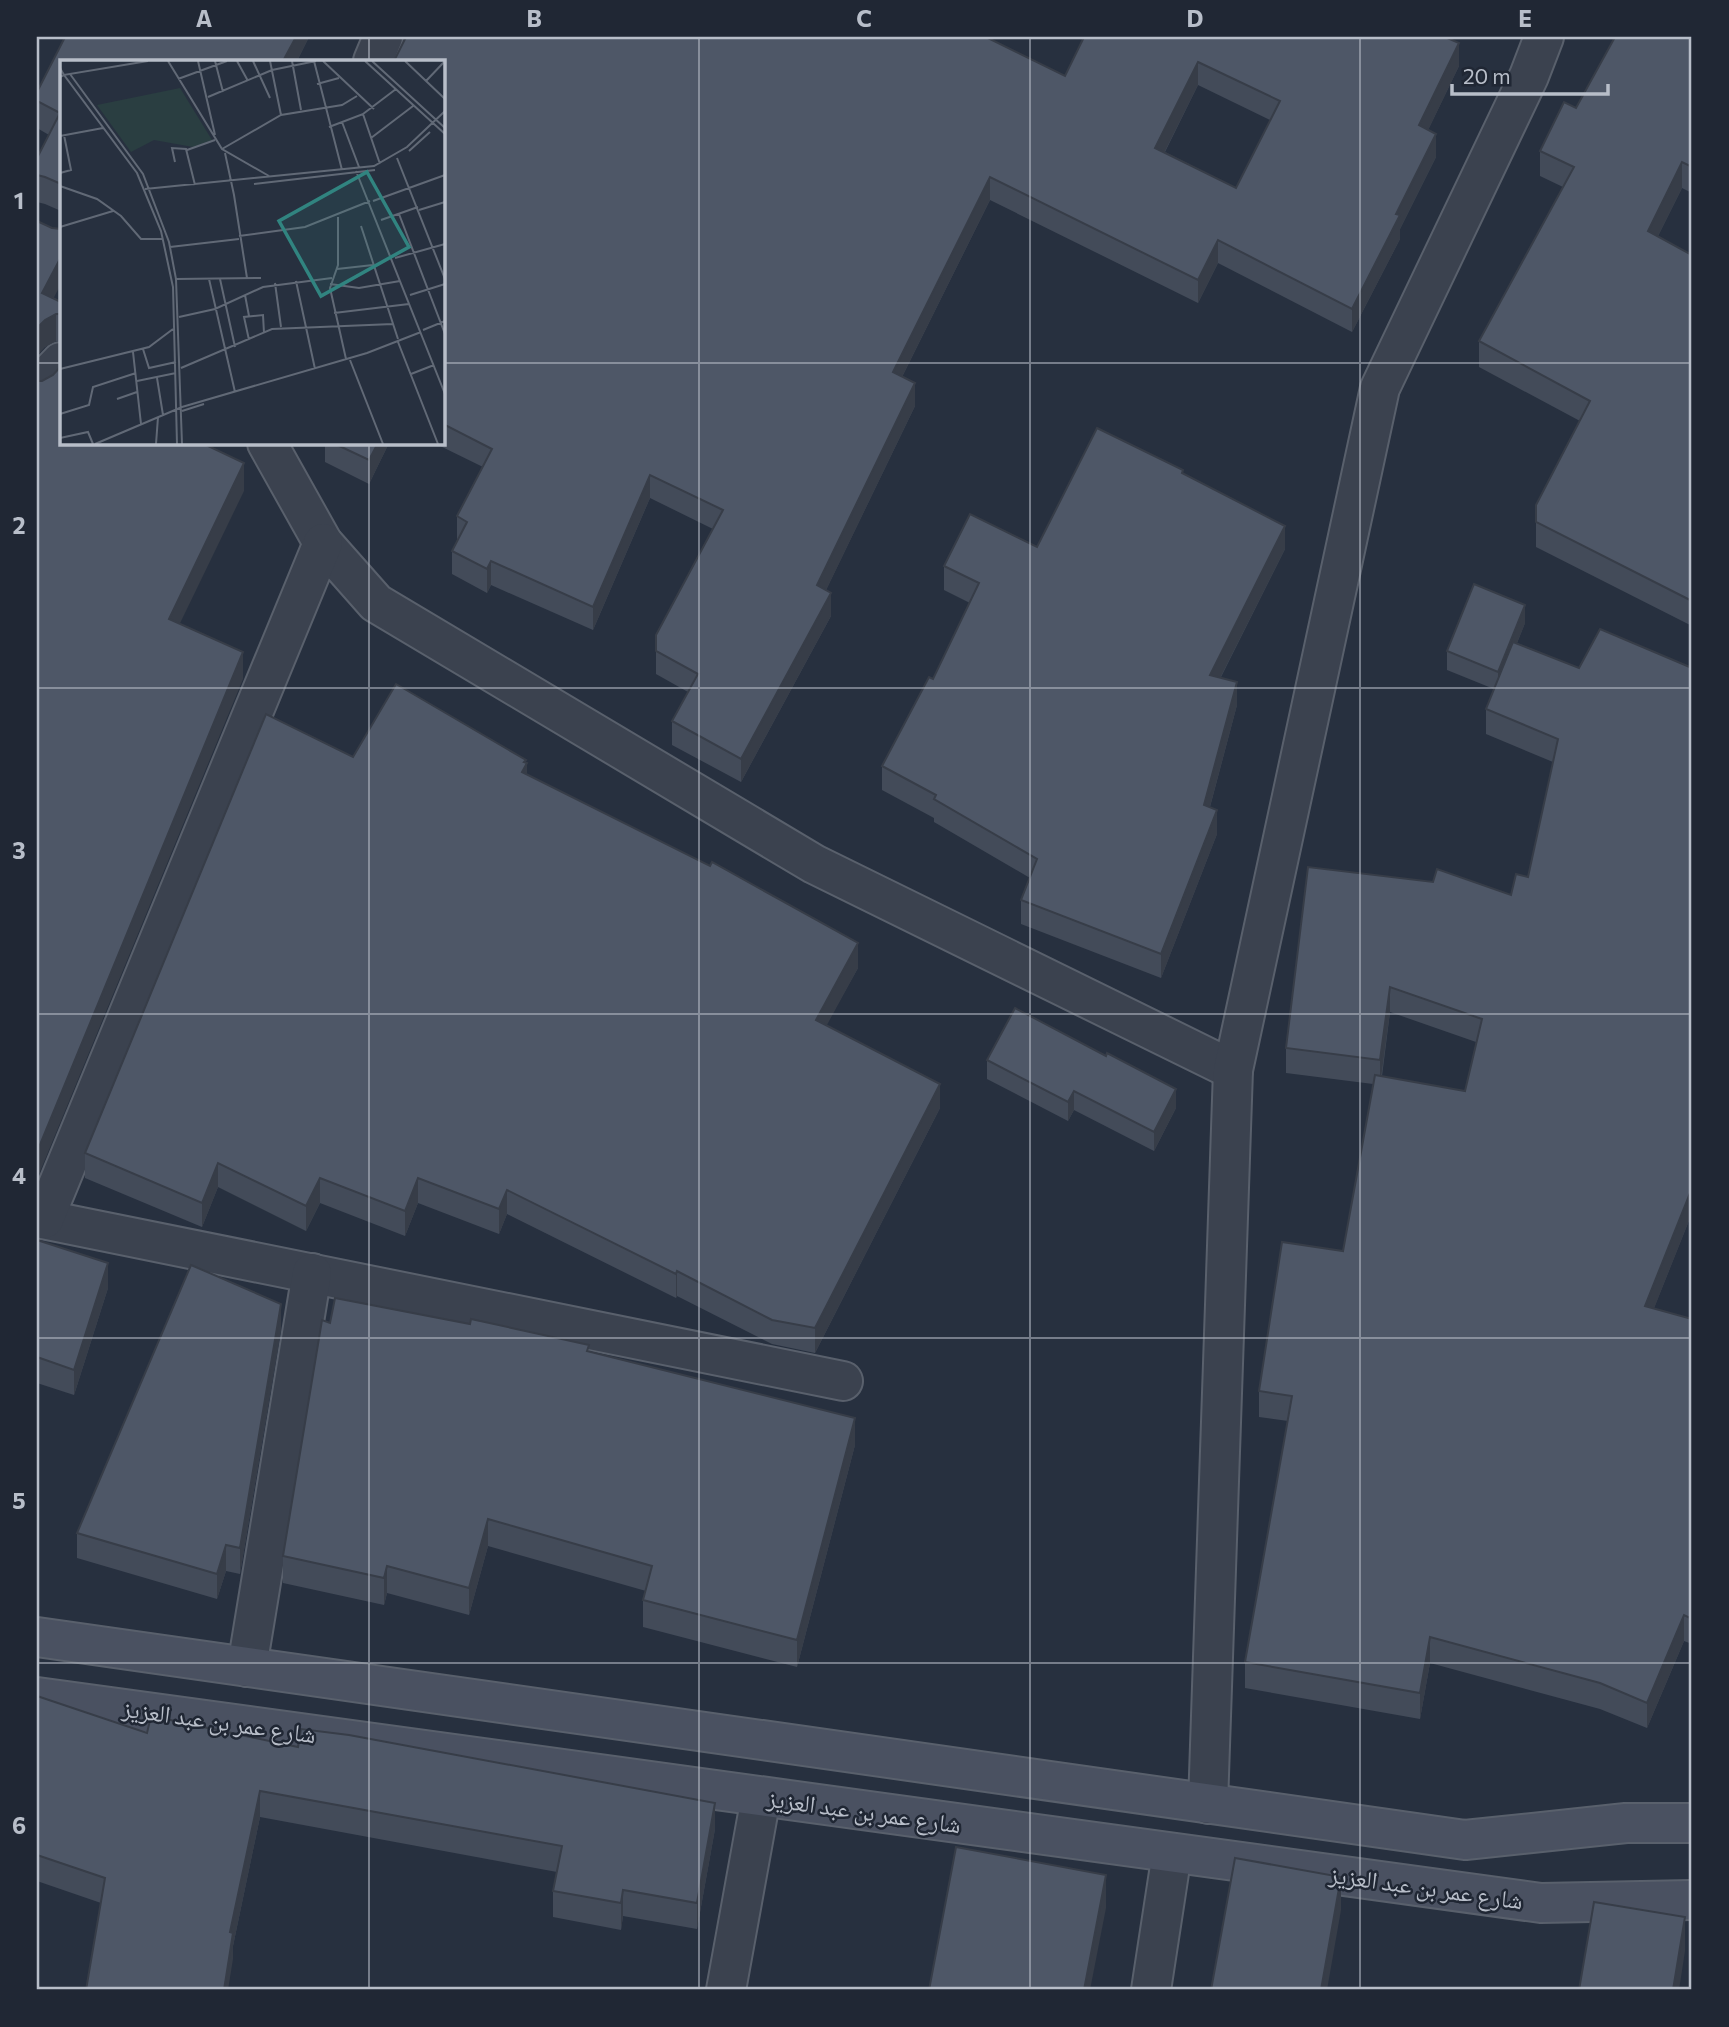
<svg xmlns="http://www.w3.org/2000/svg" width="1729" height="2027" font-family="Commissioner,'Noto Naskh Arabic',sans-serif">
	<rect width="100%" height="100%" fill="#27303f"/>
	<g fill="none" stroke-linecap="round" stroke-linejoin="round">
		<defs>
			<g id="street">
				<path d="M 373,61 L 383,37"/>
				<path d="M 37,387 L 61,362"/>
				<path d="M 267,443 L 323,543 L 376,603 L 814,864 L 1233,1070"/>
				<path d="M 37,1218 L 843,1381"/>
				<path d="M 44,1219 L 323,543"/>
				<path d="M 247,1667 L 312,1273"/>
				<path d="M 1208,1804 L 1233,1070 L 1380,388 L 1529,76 L 1544,37"/>
				<path d="M 726,1990 L 761,1797"/>
				<path d="M 1151,1990 L 1172,1853"/>
			</g>
			<g id="secondary">
				<path d="M 37,1637 L 1465,1840 L 1626,1823 L 1692,1823"/>
				<path d="M 37,1697 L 1541,1903 L 1692,1900"/>
			</g>
		</defs>
		<use href="#street" stroke="#59606c" stroke-width="42"/>
		<use href="#secondary" stroke="#59606c" stroke-width="42"/>
		<use href="#street" stroke="#3b424f" stroke-width="38"/>
		<use href="#secondary" stroke="#4a5161" stroke-width="38"/>
	</g>
	<g fill="#434b59" fill-rule="evenodd">
		<path d="M 65,37 L 309,37 L 297,61 L 61,61 L 61,211 L 45,204 L 37,202 L 37,158 L 49,135 L 37,128 L 37,92 Z"/>
		<path d="M 1084,37 L 1459,66 L 1428,130 L 1436,157 L 1400,229 L 1400,239 L 1352,332 L 1218,263 L 1198,303 L 990,200 L 902,377 L 915,406 L 826,590 L 831,616 L 741,782 L 672,745 L 672,721 L 688,692 L 656,674 L 656,635 L 713,529 L 650,498 L 593,630 L 491,585 L 487,593 L 452,574 L 452,551 L 458,540 L 457,539 L 457,516 L 483,467 L 434,443 L 443,443 L 443,61 L 1065,76 ZM 1198,85 L 1270,120 L 1236,188 L 1165,152 Z"/>
		<path d="M 1692,37 L 1692,193 L 1682,188 L 1658,236 L 1692,255 L 1692,626 L 1536,547 L 1536,505 L 1580,421 L 1479,367 L 1479,341 L 1563,187 L 1540,176 L 1540,151 L 1576,108 Z"/>
		<path d="M 52,228 L 54,298 L 61,302 L 61,341 L 56,341 L 45,347 Z"/>
		<path d="M 325,443 L 389,443 L 369,484 L 325,462 Z"/>
		<path d="M 1183,474 L 1285,549 L 1221,677 L 1237,705 L 1210,807 L 1217,834 L 1161,978 L 1021,924 L 1021,900 L 1030,878 L 934,822 L 934,818 L 882,790 L 882,766 L 933,679 L 970,603 L 944,590 L 944,566 L 1037,547 Z"/>
		<path d="M 1525,623 L 1517,643 L 1579,668 L 1692,668 L 1692,1213 L 1654,1308 L 1692,1319 L 1692,1644 L 1684,1641 L 1647,1728 L 1600,1709 L 1430,1663 L 1420,1719 L 1245,1688 L 1245,1662 L 1288,1421 L 1259,1417 L 1259,1391 L 1343,1251 L 1373,1084 L 1286,1073 L 1286,1048 L 1511,895 L 1528,877 L 1553,762 L 1486,734 L 1486,709 L 1494,689 L 1447,670 L 1447,651 ZM 1390,1012 L 1476,1042 L 1465,1091 L 1382,1076 Z"/>
		<path d="M 353,757 L 526,763 L 527,775 L 858,968 L 826,1025 L 940,1108 L 815,1353 L 772,1344 L 677,1296 L 676,1298 L 507,1214 L 499,1234 L 418,1203 L 405,1236 L 320,1203 L 306,1231 L 218,1187 L 202,1227 L 85,1178 L 85,1153 Z"/>
		<path d="M 987,1060 L 1176,1108 L 1154,1151 L 1074,1110 L 1068,1121 L 987,1079 Z"/>
		<path d="M 37,1240 L 108,1288 L 74,1395 L 37,1383 Z"/>
		<path d="M 330,1323 L 589,1351 L 855,1445 L 797,1667 L 643,1627 L 643,1600 L 646,1591 L 488,1546 L 469,1615 L 387,1593 L 384,1605 L 283,1583 L 283,1556 Z"/>
		<path d="M 281,1329 L 240,1574 L 226,1571 L 217,1599 L 77,1558 L 77,1533 Z"/>
		<path d="M 37,1696 L 147,1733 L 298,1747 L 715,1829 L 697,1929 L 623,1916 L 621,1930 L 553,1917 L 553,1891 L 557,1872 L 260,1817 L 233,1946 L 233,1959 L 101,1903 L 37,1881 Z"/>
	</g>
	<g fill="#373d48">
		<path d="M 296,37 L 309,37 L 297,61 L 283,61 Z"/>
		<path d="M 1459,43 L 1459,66 L 1419,149 L 1419,125 Z"/>
		<path d="M 1198,62 L 1198,85 L 1155,171 L 1155,148 Z"/>
		<path d="M 1436,134 L 1436,157 L 1400,229 L 1400,239 L 1352,332 L 1352,309 L 1396,214 Z"/>
		<path d="M 1682,162 L 1682,188 L 1648,256 L 1648,231 Z"/>
		<path d="M 990,177 L 990,200 L 893,395 L 893,372 Z"/>
		<path d="M 1218,240 L 1218,263 L 1198,303 L 1198,280 Z"/>
		<path d="M 61,257 L 61,284 L 42,320 L 42,293 Z"/>
		<path d="M 56,314 L 56,341 L 45,347 L 37,356 L 37,328 L 45,320 Z"/>
		<path d="M 915,383 L 915,406 L 817,609 L 817,585 Z"/>
		<path d="M 378,443 L 389,443 L 369,484 L 369,460 Z"/>
		<path d="M 244,463 L 244,491 L 169,646 L 169,619 Z"/>
		<path d="M 650,475 L 650,498 L 593,630 L 593,607 Z"/>
		<path d="M 1285,526 L 1285,549 L 1210,698 L 1210,675 Z"/>
		<path d="M 491,561 L 491,585 L 487,593 L 487,569 Z"/>
		<path d="M 831,593 L 831,616 L 741,782 L 741,759 Z"/>
		<path d="M 1525,605 L 1525,623 L 1498,691 L 1498,672 Z"/>
		<path d="M 243,652 L 243,679 L 37,1179 L 37,1152 Z"/>
		<path d="M 1237,682 L 1237,705 L 1204,829 L 1204,805 Z"/>
		<path d="M 526,760 L 526,765 L 527,763 L 527,788 L 522,772 Z"/>
		<path d="M 1217,810 L 1217,834 L 1161,978 L 1161,954 Z"/>
		<path d="M 858,943 L 858,968 L 816,1045 L 816,1020 Z"/>
		<path d="M 1390,987 L 1390,1012 L 1380,1085 L 1380,1060 Z"/>
		<path d="M 940,1084 L 940,1108 L 815,1353 L 815,1328 Z"/>
		<path d="M 1176,1089 L 1176,1108 L 1154,1151 L 1154,1132 Z"/>
		<path d="M 1074,1091 L 1074,1110 L 1068,1121 L 1068,1102 Z"/>
		<path d="M 218,1163 L 218,1187 L 202,1227 L 202,1203 Z"/>
		<path d="M 320,1178 L 320,1203 L 306,1231 L 306,1206 Z"/>
		<path d="M 418,1178 L 418,1203 L 405,1236 L 405,1211 Z"/>
		<path d="M 1692,1188 L 1692,1213 L 1645,1331 L 1645,1306 Z"/>
		<path d="M 507,1190 L 507,1214 L 499,1234 L 499,1209 Z"/>
		<path d="M 108,1263 L 108,1288 L 74,1395 L 74,1370 Z"/>
		<path d="M 677,1271 L 677,1296 L 676,1298 L 676,1274 Z"/>
		<path d="M 281,1304 L 281,1329 L 240,1574 L 240,1548 Z"/>
		<path d="M 855,1418 L 855,1445 L 797,1667 L 797,1640 Z"/>
		<path d="M 488,1519 L 488,1546 L 469,1615 L 469,1588 Z"/>
		<path d="M 226,1545 L 226,1571 L 217,1599 L 217,1574 Z"/>
		<path d="M 387,1566 L 387,1593 L 384,1605 L 384,1578 Z"/>
		<path d="M 1684,1615 L 1684,1641 L 1647,1728 L 1647,1703 Z"/>
		<path d="M 1430,1637 L 1430,1663 L 1420,1719 L 1420,1693 Z"/>
		<path d="M 260,1791 L 260,1817 L 233,1946 L 233,1959 L 228,1990 L 224,1990 L 230,1932 Z"/>
		<path d="M 715,1803 L 715,1829 L 697,1929 L 697,1903 Z"/>
		<path d="M 1106,1875 L 1106,1908 L 1090,1990 L 1084,1990 Z"/>
		<path d="M 1341,1877 L 1341,1910 L 1327,1990 L 1321,1990 Z"/>
		<path d="M 623,1890 L 623,1916 L 621,1930 L 621,1903 Z"/>
		<path d="M 1685,1917 L 1685,1951 L 1679,1990 L 1673,1990 Z"/>
	</g>
	<g fill="#4e5767" stroke="#373d48" stroke-width="2" fill-rule="evenodd">
		<path d="M 65,37 L 296,37 L 283,61 L 61,61 L 61,184 L 45,177 L 37,175 L 37,158 L 60,113 L 37,101 L 37,92 Z"/>
		<path d="M 406,37 L 986,37 L 1065,76 L 1084,37 L 1445,37 L 1459,43 L 1419,125 L 1436,134 L 1396,214 L 1400,215 L 1352,309 L 1218,240 L 1198,280 L 990,177 L 893,372 L 915,383 L 817,585 L 831,593 L 741,759 L 672,721 L 698,674 L 656,651 L 656,635 L 723,510 L 650,475 L 593,607 L 491,561 L 487,569 L 452,551 L 467,522 L 457,516 L 492,449 L 443,424 L 443,61 L 394,61 ZM 1198,62 L 1280,101 L 1236,188 L 1155,148 Z"/>
		<path d="M 1615,37 L 1692,37 L 1692,167 L 1682,162 L 1648,231 L 1692,255 L 1692,601 L 1536,522 L 1536,505 L 1590,401 L 1479,341 L 1574,167 L 1540,151 L 1564,102 L 1576,108 Z"/>
		<path d="M 37,221 L 52,228 L 61,229 L 61,257 L 42,293 L 61,302 L 61,314 L 56,314 L 45,320 L 37,328 Z"/>
		<path d="M 61,366 L 61,443 L 202,443 L 244,463 L 169,619 L 243,652 L 37,1152 L 37,381 L 42,381 L 53,375 Z"/>
		<path d="M 1097,428 L 1183,470 L 1182,473 L 1285,526 L 1210,675 L 1237,682 L 1204,805 L 1217,810 L 1161,954 L 1021,900 L 1037,859 L 934,799 L 936,795 L 882,766 L 929,677 L 933,679 L 979,583 L 944,566 L 970,514 L 1037,547 Z"/>
		<path d="M 333,443 L 378,443 L 369,460 Z"/>
		<path d="M 1474,584 L 1525,605 L 1498,672 L 1447,651 Z"/>
		<path d="M 1600,629 L 1692,668 L 1692,1188 L 1645,1306 L 1692,1319 L 1692,1619 L 1684,1615 L 1647,1703 L 1600,1683 L 1430,1637 L 1420,1693 L 1245,1662 L 1292,1396 L 1259,1391 L 1282,1242 L 1343,1251 L 1375,1075 L 1465,1091 L 1482,1019 L 1390,987 L 1380,1060 L 1286,1048 L 1308,867 L 1433,882 L 1437,869 L 1511,895 L 1516,874 L 1528,877 L 1558,739 L 1486,709 L 1513,642 L 1579,668 Z"/>
		<path d="M 396,684 L 526,760 L 524,762 L 527,763 L 522,772 L 710,866 L 712,862 L 858,943 L 816,1020 L 940,1084 L 815,1328 L 772,1320 L 677,1271 L 676,1274 L 507,1190 L 499,1209 L 418,1178 L 405,1211 L 320,1178 L 306,1206 L 218,1163 L 202,1203 L 85,1153 L 266,714 L 353,757 Z"/>
		<path d="M 1015,1008 L 1106,1056 L 1107,1053 L 1176,1089 L 1154,1132 L 1074,1091 L 1068,1102 L 987,1060 Z"/>
		<path d="M 37,1240 L 108,1263 L 74,1370 L 37,1357 Z"/>
		<path d="M 191,1265 L 281,1304 L 240,1548 L 226,1545 L 217,1574 L 77,1533 Z"/>
		<path d="M 335,1298 L 470,1324 L 471,1319 L 589,1345 L 587,1351 L 855,1418 L 797,1640 L 643,1600 L 652,1566 L 488,1519 L 469,1588 L 387,1566 L 384,1578 L 283,1556 L 322,1320 L 330,1323 Z"/>
		<path d="M 37,1696 L 147,1733 L 151,1716 L 298,1747 L 301,1729 L 349,1735 L 715,1803 L 697,1903 L 623,1890 L 621,1903 L 553,1891 L 562,1846 L 260,1791 L 230,1932 L 233,1933 L 224,1990 L 86,1990 L 105,1878 L 37,1855 Z"/>
		<path d="M 956,1847 L 1106,1875 L 1084,1990 L 929,1990 Z"/>
		<path d="M 1235,1858 L 1341,1877 L 1321,1990 L 1211,1990 Z"/>
		<path d="M 1594,1902 L 1685,1917 L 1673,1990 L 1579,1990 Z"/>
	</g>
	<path fill="none" stroke="#b8bec9" stroke-width="2" stroke-opacity="0.55" d="M 369,37 L 369,61M 699,37 L 699,1990M 1030,37 L 1030,1990M 1360,37 L 1360,1990M 37,363 L 61,363M 443,363 L 1692,363M 369,443 L 369,1990M 37,688 L 1692,688M 37,1014 L 1692,1014M 37,1338 L 1692,1338M 37,1663 L 1692,1663"/>
	<g text-anchor="middle" stroke-width="5" stroke-linejoin="round" paint-order="stroke">
		<g font-size="24" fill="#b8bec9" stroke="#202734">
			<text transform="translate(219 1722) rotate(8)" y="8">شارع عمر بن عبد العزيز</text>
			<text transform="translate(864 1812) rotate(8)" y="8">شارع عمر بن عبد العزيز</text>
			<text transform="translate(1426 1888) rotate(8)" y="8">شارع عمر بن عبد العزيز</text>
		</g>
	</g>
	<g transform="translate(60 60)">
		<rect width="385" height="385" fill="#27303f"/>
		<path d="M 120,28 L 152,80 L 133,87 L 94,80 L 71,92 L 37,45 Z" fill="#2a3e41"/>
		<path fill="none" stroke="#616976" stroke-width="2" d="M 108,1 L 162,89 L 209,116M 138,1 L 155,75M 155,1 L 163,32M 177,1 L 188,21M 193,1 L 210,38M 210,1 L 221,55M 232,1 L 241,50M 254,1 L 282,110M 263,1 L 314,49M 305,1 L 385,74M 312,1 L 385,68M 345,1 L 385,39M 0,8 L 4,15 L 88,1M 10,14 L 83,114 L 109,182 L 116,219 L 122,384M 0,17 L 4,15 L 77,113 L 101,171 L 113,227 L 117,384M 118,19 L 167,1M 366,21 L 385,1M 257,24 L 279,18M 148,37 L 212,10 L 256,1M 303,54 L 336,29M 282,62 L 299,107M 269,67 L 303,54 L 320,104M 0,76 L 43,68M 311,78 L 353,46M 162,89 L 221,55 L 282,45 L 297,36M 127,90 L 155,80M 349,91 L 370,72M 165,93 L 174,135M 337,98 L 385,219M 115,102 L 112,88 L 126,89 L 135,125M 296,111 L 385,334M 0,113 L 11,110 L 4,75M 194,124 L 315,110M 0,126 L 37,139 L 61,156 L 81,179 L 103,179M 85,129 L 314,106 L 347,87 L 385,51M 174,135 L 187,218M 313,141 L 385,115M 359,150 L 385,142M 339,154 L 385,274M 278,157 L 278,205 L 270,228 L 286,299M 321,160 L 358,147M 301,166 L 338,279M 0,167 L 53,151M 179,176 L 245,167 L 310,141M 110,187 L 179,179M 335,198 L 385,184M 277,209 L 313,205M 116,219 L 201,218M 149,219 L 175,332M 160,219 L 175,287M 236,221 L 255,309M 215,223 L 221,267M 270,224 L 299,228 L 340,221M 185,235 L 189,256M 350,235 L 385,224M 274,253 L 349,244M 119,257 L 155,249 L 203,227 L 272,218M 363,270 L 385,261M 189,280 L 184,257 L 203,255 L 204,273M 338,282 L 378,384M 83,289 L 89,308 L 116,302M 73,292 L 81,364M 290,300 L 323,384M 121,308 L 212,269 L 333,264M 0,309 L 89,287 L 113,269M 351,314 L 374,305M 97,318 L 103,355M 77,321 L 116,313M 57,339 L 77,332M 122,351 L 144,344M 0,354 L 29,345 L 33,327 L 76,313M 0,378 L 28,372 L 33,384M 35,384 L 122,347 L 307,293 L 361,272M 96,384 L 98,357"/>
		<path fill="#318480" fill-opacity="0.15" stroke="#318480" stroke-width="3.5" d="M 307,112 L 349,187 L 261,236 L 219,161 Z"/>
		<rect width="385" height="385" fill="none" stroke="#b8bec9" stroke-width="3.5"/>
	</g>
	<rect width="1729" height="2027" fill="none" stroke="#202734" stroke-width="77"/>
	<path d="M1452 84v10h156v-10" fill="none" stroke="#b8bec9" stroke-width="3.5"/>
	<text x="1463" y="84" font-size="21" fill="#b8bec9" stroke="#202734" stroke-width="5" paint-order="stroke">20 m</text>
	<rect x="38" y="38" width="1652" height="1950" fill="none" stroke="#b8bec9" stroke-width="2.5"/>
	<g font-size="23" text-anchor="middle" font-weight="bold" fill="#b8bec9">
		<text x="204" y="27">A</text>
		<text x="534" y="27">B</text>
		<text x="864" y="27">C</text>
		<text x="1195" y="27">D</text>
		<text x="1525" y="27">E</text>
		<text x="19" y="209">1</text>
		<text x="19" y="534">2</text>
		<text x="19" y="859">3</text>
		<text x="19" y="1184">4</text>
		<text x="19" y="1509">5</text>
		<text x="19" y="1834">6</text>
	</g>
</svg>
